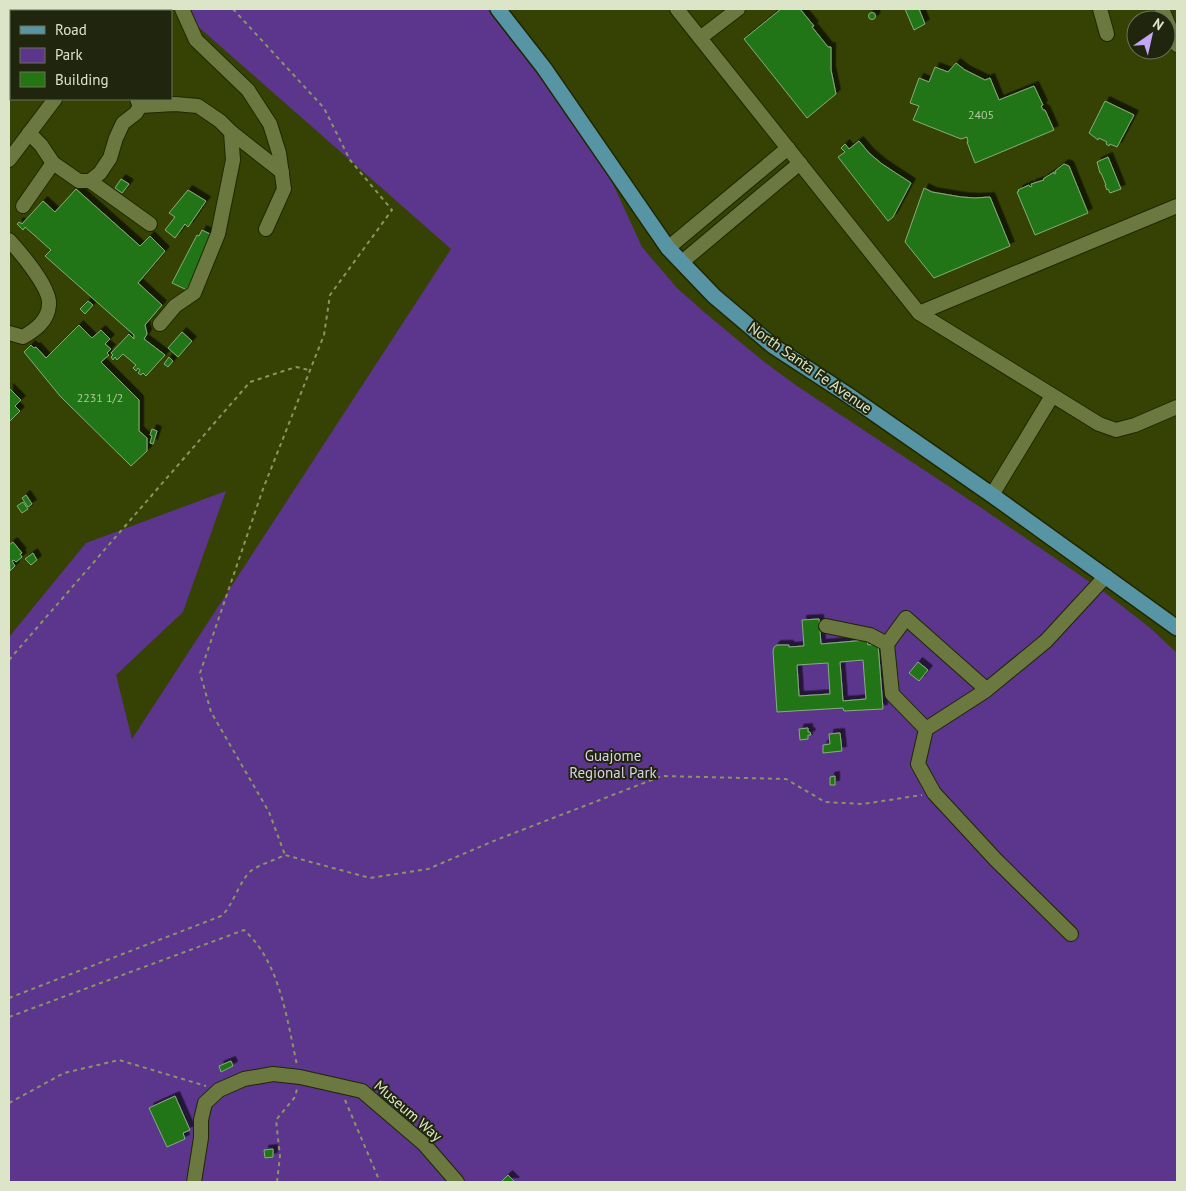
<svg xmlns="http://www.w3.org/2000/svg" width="1186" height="1191" font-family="'PT Sans',sans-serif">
	<defs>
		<filter id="shadow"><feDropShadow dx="4.5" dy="-4.5" stdDeviation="0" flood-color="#0009"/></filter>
	</defs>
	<rect width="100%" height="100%" fill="#364204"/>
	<path fill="#5c358d" d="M 178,9 L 500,9 L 596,147 L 642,247 L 677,288 L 704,312 L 763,361 L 797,386 L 980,507 L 1100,589 L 1149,627 L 1177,653 L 1177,1182 L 9,1182 L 9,637 L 86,543 L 226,491 L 183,612 L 116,675 L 132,739 L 451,249 Z"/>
	<g fill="#247513" stroke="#84ad7d" fill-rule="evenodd" filter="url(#shadow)">
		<path d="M 781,9 L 800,9 L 814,26 L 812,27 L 828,47 L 831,47 L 831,70 L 836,94 L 807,118 L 744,39 Z"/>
		<path d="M 905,9 L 919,9 L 925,24 L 914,30 Z"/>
		<circle cx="872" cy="16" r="3.5"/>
		<path d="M 956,63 L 965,70 L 985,80 L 990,78 L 999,100 L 1034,86 L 1043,105 L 1041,106 L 1043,110 L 1045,110 L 1054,130 L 975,163 L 967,142 L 968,142 L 967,137 L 961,139 L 913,120 L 919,106 L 910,103 L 919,78 L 929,82 L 935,67 L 948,72 Z"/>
		<path d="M 1105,101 L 1134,115 L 1117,147 L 1110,144 L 1109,146 L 1106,144 L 1107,142 L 1099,138 L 1098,140 L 1089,133 Z"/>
		<path d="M 859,141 L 869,153 L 882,164 L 911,183 L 893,217 L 888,221 L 838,157 L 845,152 L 841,148 L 845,144 L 849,149 Z"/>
		<path d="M 1108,157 L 1121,189 L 1110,193 L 1108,189 L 1107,190 L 1105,185 L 1106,185 L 1101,173 L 1100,173 L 1097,162 Z"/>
		<path d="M 1064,164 L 1069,166 L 1088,213 L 1035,235 L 1017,192 L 1019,191 L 1018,190 L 1029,185 L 1030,187 L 1032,186 L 1031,184 L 1044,180 L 1043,179 L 1054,172 L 1054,174 L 1056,173 L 1055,171 Z"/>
		<path d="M 121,179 L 129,184 L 122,193 L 115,188 Z"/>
		<path d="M 924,188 L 932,192 L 961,197 L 975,198 L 990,197 L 1010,246 L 934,278 L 905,242 Z"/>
		<path d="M 76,189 L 140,246 L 150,236 L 165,251 L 138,283 L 162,305 L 145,325 L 147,334 L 144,339 L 165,355 L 146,376 L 143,373 L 141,375 L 138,373 L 140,370 L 138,368 L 136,371 L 133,368 L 136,365 L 123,354 L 117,360 L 115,357 L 113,360 L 111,357 L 113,355 L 111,353 L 129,334 L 134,339 L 134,335 L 45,256 L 51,250 L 25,227 L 23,230 L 17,224 L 19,222 L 22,224 L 43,201 L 55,212 Z"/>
		<path d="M 188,190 L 206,201 L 188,227 L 185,224 L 175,238 L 165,230 L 175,217 L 169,213 Z"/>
		<path d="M 202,230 L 212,235 L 211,241 L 187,290 L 172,283 L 197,235 L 199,236 Z"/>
		<path d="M 88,301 L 93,305 L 85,314 L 80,309 Z"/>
		<path d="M 79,325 L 92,338 L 101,330 L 110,339 L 105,344 L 111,349 L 107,353 L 109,355 L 101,362 L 139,400 L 139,431 L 147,438 L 147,451 L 131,466 L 60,396 L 24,352 L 31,345 L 34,348 L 36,347 L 46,358 Z"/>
		<path d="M 182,332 L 192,341 L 178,357 L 168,348 Z"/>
		<path d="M 169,357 L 173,361 L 168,367 L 164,364 Z"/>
		<path d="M 9,388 L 21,400 L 15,406 L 20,411 L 9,422 Z"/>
		<path d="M 152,429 L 157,431 L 153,444 L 150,443 L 152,436 L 150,435 Z"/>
		<path d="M 26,495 L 32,504 L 28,507 L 22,498 Z"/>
		<path d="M 23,502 L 28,509 L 22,513 L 17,506 Z"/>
		<path d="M 13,542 L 22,553 L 20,554 L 22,557 L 16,562 L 14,560 L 12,561 L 15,566 L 10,571 L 9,545 Z"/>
		<path d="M 33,553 L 37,560 L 31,565 L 25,559 Z"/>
		<path d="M 819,619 L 821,644 L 867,640 L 868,645 L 878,644 L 883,709 L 844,711 L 843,708 L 777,712 L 773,651 L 774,647 L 777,645 L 789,645 L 789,647 L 804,646 L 802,620 ZM 863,660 L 866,699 L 843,701 L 840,662 ZM 828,663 L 830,694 L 799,696 L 797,665 Z"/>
		<path d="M 918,662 L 928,670 L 919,681 L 909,673 Z"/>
		<path d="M 808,728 L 808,732 L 810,732 L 811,735 L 808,735 L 808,739 L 800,740 L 799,729 Z"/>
		<path d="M 840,733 L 842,751 L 823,753 L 823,745 L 830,744 L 829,734 Z"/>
		<path d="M 835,776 L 835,785 L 830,785 L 830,777 Z"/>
		<path d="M 231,1061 L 233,1066 L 221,1072 L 219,1066 Z"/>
		<path d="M 175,1096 L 190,1130 L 183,1133 L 185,1139 L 167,1147 L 149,1108 Z"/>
		<path d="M 273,1149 L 273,1157 L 265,1158 L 264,1150 Z"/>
		<path d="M 508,1175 L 515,1182 L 501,1182 Z"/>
	</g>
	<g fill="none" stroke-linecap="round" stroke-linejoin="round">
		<defs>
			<g id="minor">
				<path d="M 182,9 L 196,40 L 248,90 L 270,124 L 279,153 L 284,189 L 266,229"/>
				<path d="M 677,9 L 919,313"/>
				<path d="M 1100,9 L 1107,34"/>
				<path d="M 1162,9 L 1177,45"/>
				<path d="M 120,11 L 122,9"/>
				<path d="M 700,38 L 738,9"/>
				<path d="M 140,106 L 175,104 L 198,106 L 220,121 L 231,132 L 233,160 L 218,234 L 194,293 L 175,306 L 160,324"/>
				<path d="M 231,132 L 282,172"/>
				<path d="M 29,133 L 41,145 L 53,163 L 79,181 L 90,181 L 100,173 L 110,158 L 116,138 L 123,123 L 136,113 L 140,106 L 137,99"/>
				<path d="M 9,160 L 55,99"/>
				<path d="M 90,181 L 150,224"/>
				<path d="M 23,206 L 53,163"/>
				<path d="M 1177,206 L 919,313 L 1099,424 L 1116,430 L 1135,425 L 1177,407"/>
				<path d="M 9,240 C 20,252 51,288 49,305 C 48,321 35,330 23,337 L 9,333"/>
				<path d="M 668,248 L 788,148"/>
				<path d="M 682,262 L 800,163"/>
				<path d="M 992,495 L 1052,396"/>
				<path d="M 826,626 L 870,635 L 887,644"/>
				<path d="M 926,729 L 892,694 L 887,644 L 906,618 L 986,689"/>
				<path d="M 1071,934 L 996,860 L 934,793 L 918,764 L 926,729 L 985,691 L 1046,641 L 1106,576"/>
				<path d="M 194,1182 L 201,1138 L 201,1120 L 205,1103 L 219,1090 L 244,1079 L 273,1074 L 300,1077 L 362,1091 L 424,1144 L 457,1182"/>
			</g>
			<path id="major" d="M 498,9 L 544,68 L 668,248 L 714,296 L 773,346 L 848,395 L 992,495 L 1177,628"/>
		</defs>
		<use href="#minor" stroke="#1f2700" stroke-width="16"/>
		<use href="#major" stroke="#1f2700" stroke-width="18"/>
		<g stroke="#8a9567" stroke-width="2" stroke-dasharray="4 4" stroke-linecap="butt">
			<path d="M 233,9 L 324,108 L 350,160 L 392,210 L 330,295 L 324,335 L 263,489 L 200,673 L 211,712 L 269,812 L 285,855"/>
			<path d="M 9,660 L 250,382 L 296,367 L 309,370"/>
			<path d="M 9,998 L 221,916 C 233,907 239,880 252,870 C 261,864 275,860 285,855 L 370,878 L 428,869 L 496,840 L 662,776 L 786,779 L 825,802 L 863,804 L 922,795"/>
			<path d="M 9,1017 L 244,930 C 280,962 287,1020 297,1065"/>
			<path d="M 345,1100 L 380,1182"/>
			<path d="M 9,1103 L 64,1073 L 119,1060 L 206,1086"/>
			<path d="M 277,1182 L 280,1156 L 276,1120 L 295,1097 L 297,1089"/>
		</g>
		<use href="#minor" stroke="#6b7940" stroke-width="14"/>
		<use href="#major" stroke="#5895a4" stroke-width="15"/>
	</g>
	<g text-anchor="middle" stroke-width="4" stroke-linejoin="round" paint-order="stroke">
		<g font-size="12" fill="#aec99a">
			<text x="981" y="119">2405</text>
			<text x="100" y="402">2231 1/2</text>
		</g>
		<g font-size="15" fill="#dce5c7" stroke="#20260e">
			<text transform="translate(810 368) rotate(35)" y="5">North Santa Fe Avenue</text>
			<text transform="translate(408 1111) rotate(41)" y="5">Museum Way</text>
		</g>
		<g font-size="15" fill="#dbd2ec" stroke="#20260e">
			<text x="613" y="761">Guajome<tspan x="613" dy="17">Regional Park</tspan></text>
		</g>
	</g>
	<rect width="1186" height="1191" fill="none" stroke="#dce5c7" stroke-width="20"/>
	<rect x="10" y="10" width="162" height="90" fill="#20260e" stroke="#6b7258"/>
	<rect x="20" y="26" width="25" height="8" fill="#5895a4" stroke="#6b7258"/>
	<text x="55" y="35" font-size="15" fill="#dce5c7">Road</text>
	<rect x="20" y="48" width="25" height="15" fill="#5c358d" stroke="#6b7258"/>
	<text x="55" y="60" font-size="15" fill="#dce5c7">Park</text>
	<rect x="20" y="72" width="25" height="15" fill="#247513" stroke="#6b7258"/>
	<text x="55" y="85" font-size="15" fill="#dce5c7">Building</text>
	<g transform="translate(1151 35) rotate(34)"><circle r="24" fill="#20260e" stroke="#6b7258"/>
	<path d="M0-4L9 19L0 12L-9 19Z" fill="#c3a7f2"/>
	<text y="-8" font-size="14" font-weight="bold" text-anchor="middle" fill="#dce5c7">N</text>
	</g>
</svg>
